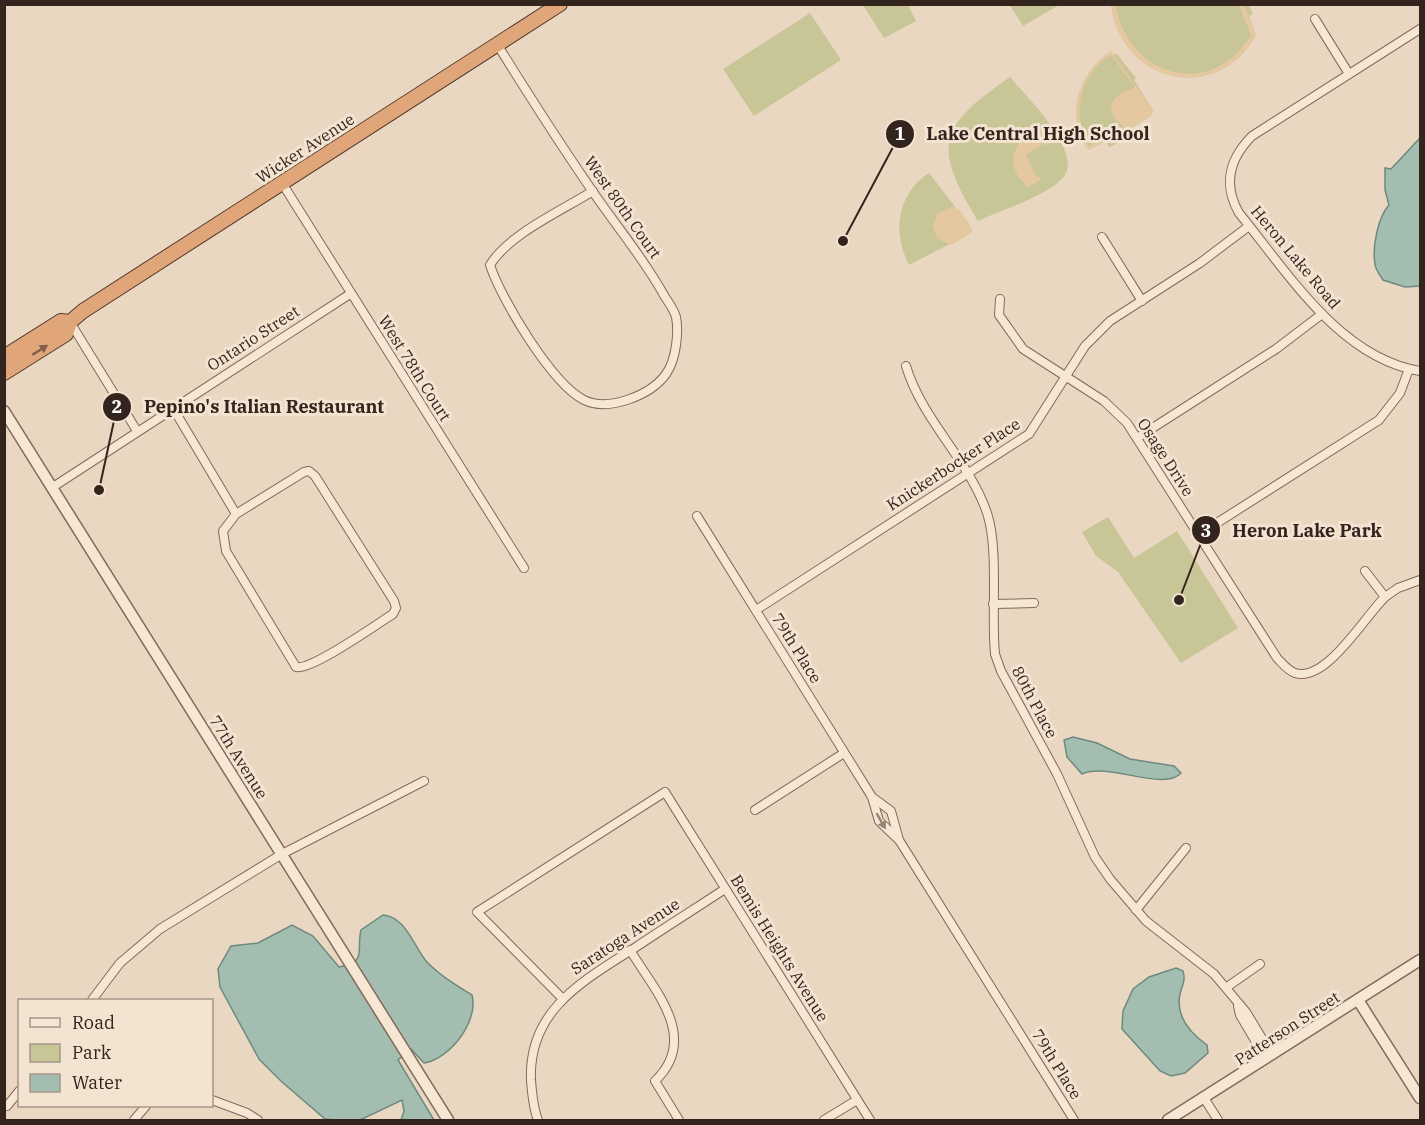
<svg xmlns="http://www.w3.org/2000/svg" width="1425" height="1125" font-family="'IBM Plex Serif',serif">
	<rect width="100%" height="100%" fill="#ead7c2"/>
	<g fill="#c8c597">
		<path d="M 863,5 L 908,5 L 916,21 L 884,38 Z"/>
		<path d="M 1010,5 L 1059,5 L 1023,26 Z"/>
		<path d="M 1111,5 L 1249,5 L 1253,14 L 1249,16 L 1256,35 C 1217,106 1121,83 1111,5 Z"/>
		<path d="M 810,13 L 841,60 L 754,116 L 723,69 Z"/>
		<path d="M 1111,51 L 1114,55 L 1116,53 L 1136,78 L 1134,80 L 1153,110 L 1151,116 L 1121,134 L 1124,140 L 1109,147 L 1106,141 L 1088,150 C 1065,113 1078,75 1111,51 Z"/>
		<path d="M 1010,77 C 1026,97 1088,155 1061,180 C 1043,197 1002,210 978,221 C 932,145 938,127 1010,77 Z"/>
		<path d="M 929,173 L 972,229 L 971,233 L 909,265 C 892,232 897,194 929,173 Z"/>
		<path d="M 1108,517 L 1134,558 L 1177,531 L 1238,628 L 1181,663 L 1118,572 L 1096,556 L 1082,532 Z"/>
	</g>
	<g fill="#e5c7a0" fill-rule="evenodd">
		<path d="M 1111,5 L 1116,5 C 1127,77 1213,101 1251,35 L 1239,5 L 1244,5 L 1256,35 C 1217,106 1121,83 1111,5 Z"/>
		<path d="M 1111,51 L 1153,110 L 1151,116 L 1088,150 C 1065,114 1077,74 1111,51 ZM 1111,55 L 1135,87 C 1123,93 1103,99 1115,118 C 1118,123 1122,124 1125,129 L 1089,146 C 1071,115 1079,74 1111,55 Z"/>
		<path d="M 1041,131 L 1050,145 L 1043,144 L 1026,155 L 1035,175 L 1042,179 L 1028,187 C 1010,172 1009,156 1022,138 Z"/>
		<path d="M 953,207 L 960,210 L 972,229 L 971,233 L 951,245 L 937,238 L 933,226 L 937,214 Z"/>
	</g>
	<g fill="#a4bdb1" stroke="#6c8a7d" stroke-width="1.5">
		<path d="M 1420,138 L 1420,286 L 1405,287 L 1383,280 C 1380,275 1375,269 1375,264 C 1372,247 1378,217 1389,205 L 1385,190 L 1385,168 L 1391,169 Z"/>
		<path d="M 1073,737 L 1097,743 L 1130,759 L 1174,766 L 1181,773 C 1164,792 1108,762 1082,774 L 1067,757 L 1064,740 Z"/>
		<path d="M 383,915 C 406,917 413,945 426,961 C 439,975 456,985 472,995 C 479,1021 450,1059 424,1063 L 411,1049 L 398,1060 L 434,1120 L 401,1120 L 404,1111 L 402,1100 L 360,1120 L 334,1120 L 325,1119 L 282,1082 L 259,1059 L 220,987 L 218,969 L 231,946 L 258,943 L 292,925 L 313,936 L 339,967 C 368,963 356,949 361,930 Z"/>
		<path d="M 1176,968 L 1183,971 C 1186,981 1182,985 1180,994 C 1175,1017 1190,1033 1207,1045 L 1208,1053 L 1185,1073 L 1171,1076 L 1160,1071 L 1122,1029 L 1123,1011 L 1133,989 L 1149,977 Z"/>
	</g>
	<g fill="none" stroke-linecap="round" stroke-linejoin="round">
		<defs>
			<g id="minor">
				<path d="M 1315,19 L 1349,74"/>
				<path d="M 1420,29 L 1252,136 C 1229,159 1223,185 1239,213 C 1288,273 1340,358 1420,371"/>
				<path d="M 497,44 C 528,94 560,144 593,192 C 617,227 645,260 665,297 C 669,303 674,310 676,317 C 679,333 676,360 666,374 C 651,395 609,412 584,400 C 552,384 501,299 490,265 C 509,234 561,211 593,191"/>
				<path d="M 282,183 L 524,568"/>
				<path d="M 1102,237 L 1142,301"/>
				<path d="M 1000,299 L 999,315 L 1023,349 L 1104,401 L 1127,423 L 1277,658 C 1282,663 1287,670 1295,673 C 1326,683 1365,616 1385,597 L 1398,588 L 1420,580"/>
				<path d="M 70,322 L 137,431"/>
				<path d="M 906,366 C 922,420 969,460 987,513 C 999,548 991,614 995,654 L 1001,671 L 1057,774 L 1095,857 L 1110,879 L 1146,921 L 1214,974 L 1246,1012 L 1272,1055"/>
				<path d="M 173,408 L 236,514 L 223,531 L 226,551 L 296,667 C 311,671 377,624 393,614 L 396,608 L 394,601 L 315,476 L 309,471 L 304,472 L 236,514"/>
				<path d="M 1137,438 L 1276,349 L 1322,314"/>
				<path d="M 53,487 L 350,294"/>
				<path d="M 697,516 L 872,797 L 879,821 L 899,840 L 1074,1120"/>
				<path d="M 1198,535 L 1379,420 L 1400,393 L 1409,369"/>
				<path d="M 1365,571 L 1385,597"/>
				<path d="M 993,604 L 1034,603"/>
				<path d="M 756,610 L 1029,434 L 1085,346 L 1110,321 L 1200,263 L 1249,226"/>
				<path d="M 872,797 L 891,811 L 899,840"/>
				<path d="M 755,810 L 844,753"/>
				<path d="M 1136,910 L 1186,848"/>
				<path d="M 630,950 C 655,991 700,1038 655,1081 L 679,1120"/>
				<path d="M 1227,987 L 1260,964"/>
				<path d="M 562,998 L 477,912 L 665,792 L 870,1120"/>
				<path d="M 92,1000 L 120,963 L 160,929 L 282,854 L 424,781"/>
				<path d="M 1238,1006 L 1240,1015 L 1266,1059"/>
				<path d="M 1204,1098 L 1218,1120"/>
				<path d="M 212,1100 L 247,1113 L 258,1120"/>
				<path d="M 7,1106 L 20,1090"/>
				<path d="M 134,1120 L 146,1106"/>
				<path d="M 538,1120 C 533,1108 532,1093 531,1080 C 528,1009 585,980 636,947 C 666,927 696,908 725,889"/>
				<path d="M 824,1120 L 857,1100"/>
			</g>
			<g id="tertiary">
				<path d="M 4,411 L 448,1120"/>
				<path d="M 1358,1000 L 1420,1098"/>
				<path d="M 1168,1120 L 1420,960"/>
			</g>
			<g id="trunk">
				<path d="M 4,357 L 61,321 L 70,322"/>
				<path d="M 4,373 L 66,334 L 70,322 L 83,311 L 560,4"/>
			</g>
		</defs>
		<use href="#minor" stroke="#83695a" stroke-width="10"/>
		<use href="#tertiary" stroke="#83695a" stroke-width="13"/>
		<use href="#trunk" stroke="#51382e" stroke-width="16"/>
		<use href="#minor" stroke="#f6e6d4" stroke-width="8"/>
		<use href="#tertiary" stroke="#f6e6d4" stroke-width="10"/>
		<use href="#trunk" stroke="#e0a679" stroke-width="14"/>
	</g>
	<defs><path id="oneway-solid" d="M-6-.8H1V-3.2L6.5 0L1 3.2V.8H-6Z" transform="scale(1.5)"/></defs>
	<use fill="#815e47" href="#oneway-solid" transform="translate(40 350) rotate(-32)"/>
	<use fill="#958579" href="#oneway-solid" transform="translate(881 821) rotate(60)"/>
	<g text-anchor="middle" stroke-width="6" stroke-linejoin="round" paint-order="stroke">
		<g font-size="16" fill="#34241e" stroke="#f3e3d1">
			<text transform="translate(305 148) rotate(-33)" y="6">Wicker Avenue</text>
			<text transform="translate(623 207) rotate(55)" y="6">West 80th Court</text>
			<text transform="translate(1296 257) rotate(50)" y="6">Heron Lake Road</text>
			<text transform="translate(253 338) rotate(-33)" y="6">Ontario Street</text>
			<text transform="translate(415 368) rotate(58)" y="6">West 78th Court</text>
			<text transform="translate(1166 457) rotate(57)" y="6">Osage Drive</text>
			<text transform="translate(953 464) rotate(-33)" y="6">Knickerbocker Place</text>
			<text transform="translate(797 648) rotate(58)" y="6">79th Place</text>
			<text transform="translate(1035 702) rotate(62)" y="6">80th Place</text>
			<text transform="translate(239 757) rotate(58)" y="6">77th Avenue</text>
			<text transform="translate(625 936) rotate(-33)" y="6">Saratoga Avenue</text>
			<text transform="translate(780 948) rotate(58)" y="6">Bemis Heights Avenue</text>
			<text transform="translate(1287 1028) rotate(-33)" y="6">Patterson Street</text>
			<text transform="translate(1057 1064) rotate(58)" y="6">79th Place</text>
		</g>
	</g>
	<path fill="none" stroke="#34241e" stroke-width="2" d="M843 241L900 134M99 490L117 407M1179 600L1206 530"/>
	<g fill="#34241e" stroke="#f3e3d1" stroke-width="2">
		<circle cx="843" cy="241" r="6"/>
		<circle cx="99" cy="490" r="6"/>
		<circle cx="1179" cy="600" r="6"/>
		<circle cx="900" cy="134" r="15"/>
		<circle cx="117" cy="407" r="15"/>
		<circle cx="1206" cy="530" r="15"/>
	</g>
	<g font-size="18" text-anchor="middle" font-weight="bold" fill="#fff">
		<text x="900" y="140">1</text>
		<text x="117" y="413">2</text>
		<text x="1206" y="537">3</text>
	</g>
	<g font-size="18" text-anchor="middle" font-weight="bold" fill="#34241e" stroke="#f3e3d1" stroke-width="6" stroke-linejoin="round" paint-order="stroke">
		<text x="1038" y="140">Lake Central High School</text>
		<text x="264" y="413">Pepino's Italian Restaurant</text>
		<text x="1307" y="537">Heron Lake Park</text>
	</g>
	<rect width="1425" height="1125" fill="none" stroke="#34241e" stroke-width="12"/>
	<rect x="18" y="999" width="195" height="108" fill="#f3e3d1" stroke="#a79789" stroke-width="1.5"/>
	<rect x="30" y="1018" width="30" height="9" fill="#f6e6d4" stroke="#a79789" stroke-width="1.5"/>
	<text x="72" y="1029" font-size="18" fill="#34241e">Road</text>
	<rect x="30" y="1044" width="30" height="18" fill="#c8c597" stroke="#a79789" stroke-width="1.5"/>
	<text x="72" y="1059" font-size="18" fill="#34241e">Park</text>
	<rect x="30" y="1074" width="30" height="18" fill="#a4bdb1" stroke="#a79789" stroke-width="1.5"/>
	<text x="72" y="1089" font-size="18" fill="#34241e">Water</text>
</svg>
